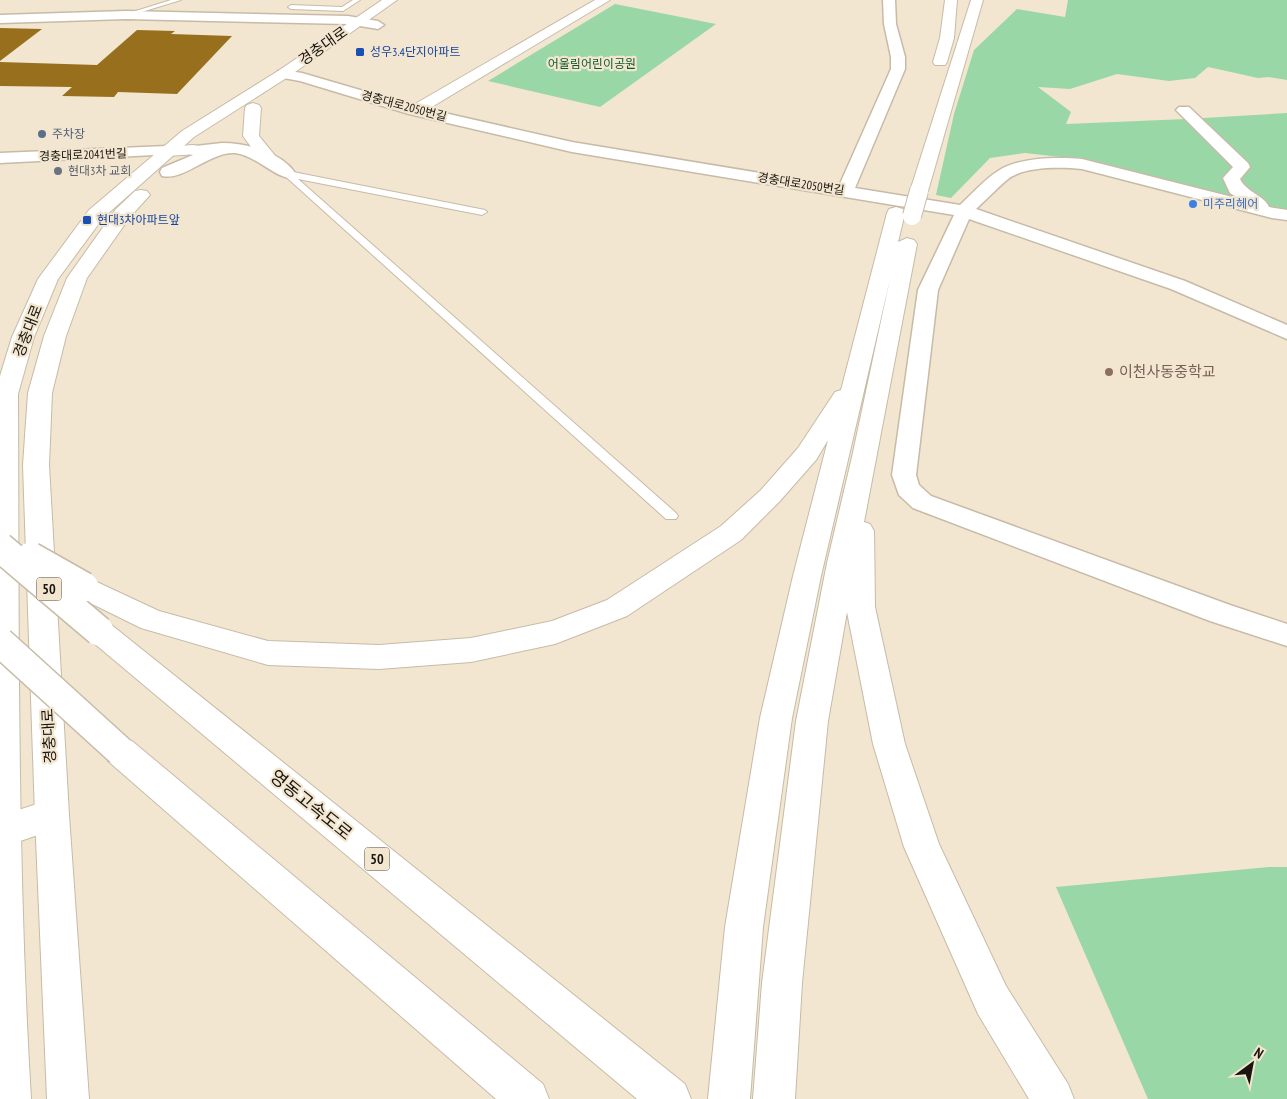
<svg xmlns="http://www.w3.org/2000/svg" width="1287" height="1099" font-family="'PT Sans Narrow','Noto Sans KR',sans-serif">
	<rect width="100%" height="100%" fill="#f2e6d1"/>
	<g fill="#9ad7a6">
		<path d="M 1068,0 L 1287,0 L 1287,80 L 1269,77 L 1258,78 L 1208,67 L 1195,78 L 1169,81 L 1117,74 L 1070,89 L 1038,87 L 1071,112 L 1066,124 L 1186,119 L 1287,113 L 1287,210 L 1070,158 L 1025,153 L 990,158 L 951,198 L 936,195 L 954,114 L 974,50 L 1017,9 L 1065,17 Z"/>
		<path d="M 615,4 L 716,24 L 600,107 L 488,81 Z"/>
		<path d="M 1269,867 L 1287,867 L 1287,1099 L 1148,1099 L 1056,887 Z"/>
	</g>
	<g fill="#986f1c">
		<path d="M 0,28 L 42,29 L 0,61 Z"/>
		<path d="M 137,30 L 175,31 L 171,34 L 232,36 L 177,94 L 118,92 L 114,97 L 62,96 L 72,87 L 0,86 L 0,62 L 97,65 Z"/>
	</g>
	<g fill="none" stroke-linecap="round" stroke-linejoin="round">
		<defs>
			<g id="lane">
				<path d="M 171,0 L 181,0 L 128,16 L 123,15 Z"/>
				<path d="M 353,0 L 360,0 L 343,11 L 291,9 L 288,7 L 291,5 L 342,7 Z"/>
				<path d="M 288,171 L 485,210 L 487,212 L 482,215 L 298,179 L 676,513 L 678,516 L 676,519 L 666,519 L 285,176 L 284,174 Z"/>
			</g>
			<g id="street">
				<path d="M 883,0 L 895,0 L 896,24 L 905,57 L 905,69 L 855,188 L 960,205 C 972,194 984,180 998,171 C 1019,157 1058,157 1082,159 L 1240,199 L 1230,193 L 1223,178 L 1233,167 L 1176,110 L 1179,107 L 1189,107 L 1248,163 L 1250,167 L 1240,179 C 1246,192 1265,196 1269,207 L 1287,210 L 1287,220 L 1272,218 L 1082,169 C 1061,167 1025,166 1008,179 C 997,188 987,199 976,209 L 1185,281 L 1287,325 L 1287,339 L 1171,289 L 969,219 L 938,290 L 916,475 L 919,485 L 931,496 L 1230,605 L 1287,624 L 1287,646 L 1210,621 L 913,508 L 899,495 L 892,475 L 918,290 L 954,215 L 572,152 L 409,114 L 300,81 L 278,77 L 276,74 L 278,71 L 283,70 L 302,73 L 418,107 L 572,142 L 839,186 L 891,69 L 891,57 L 884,24 Z"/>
				<path d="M 126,11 L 348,16 L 378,21 L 384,25 L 378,29 L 348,24 L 126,19 L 0,23 L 0,15 Z"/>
				<path d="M 222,143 C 248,143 281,152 296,174 L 294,178 C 278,181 256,155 235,153 C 211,151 184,181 162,176 L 160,172 L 162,168 L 193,155 L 187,153 L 185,150 L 187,147 Z"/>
				<path d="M 167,146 L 173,148 L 175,151 L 173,154 L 0,163 L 0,153 Z"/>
			</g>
			<g id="secondary">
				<path d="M 595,0 L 610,0 L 420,114 L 408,114 L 406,111 L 408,108 Z"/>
				<path d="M 253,103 L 259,105 L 261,108 L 259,136 L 277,158 L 274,162 L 262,162 L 243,136 L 245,108 L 247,105 Z"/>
				<path d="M 193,145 L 199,146 L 201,150 L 199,154 L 167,156 L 161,155 L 159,151 L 161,147 Z"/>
				<path d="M 52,799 L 64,804 L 69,815 L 64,826 L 0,848 L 0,816 Z"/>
			</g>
			<g id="primary">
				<path d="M 382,0 L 397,0 L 288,77 L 194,137 L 103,218 L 58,279 L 34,337 L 18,394 C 19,629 17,864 31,1099 L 0,1099 L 0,376 L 12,337 L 38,279 L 89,210 L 182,131 L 278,71 Z"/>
				<path d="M 141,190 L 147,191 L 150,195 L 130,217 L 87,278 L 66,336 L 52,393 L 49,465 L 69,815 L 89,1099 L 47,1099 L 35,815 L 23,465 L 28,393 L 44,336 L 67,278 L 116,209 L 135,191 Z"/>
			</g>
			<g id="highway">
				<path d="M 945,0 L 957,0 L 954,38 L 947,62 L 945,65 L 935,65 L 933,62 L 940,38 Z"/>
				<path d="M 971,0 L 983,0 L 928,191 L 925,195 L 919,196 L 913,195 L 910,191 Z"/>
				<path d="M 896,207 L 903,209 L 905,213 L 898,242 L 907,238 L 914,240 L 917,244 L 864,522 L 870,524 L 874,531 L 875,607 L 905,744 L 939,844 L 1006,986 L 1068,1084 L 1074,1099 L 1029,1099 L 978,1014 L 904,847 L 873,744 L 847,612 L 828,721 L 802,983 L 795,1099 L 753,1099 L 762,983 L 796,721 L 827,563 L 852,457 L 890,279 L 821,576 L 792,718 L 763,927 L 750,1099 L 708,1099 L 725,927 L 760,718 L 793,576 L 828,440 L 816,460 L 779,502 L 741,540 L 627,616 L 555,644 L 471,662 L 379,669 L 268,665 L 141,628 L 74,595 L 70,587 L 74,579 L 84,576 L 159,611 L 268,641 L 379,645 L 471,638 L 552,621 L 607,600 L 721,526 L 761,490 L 798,448 L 835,392 L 841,390 L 887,213 L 889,209 Z"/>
				<path d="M 99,619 L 109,623 L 685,1084 L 691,1099 L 637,1099 L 89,639 L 84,631 L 89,623 Z"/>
				<path d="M 120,737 L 132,741 L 543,1084 L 549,1099 L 496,1099 L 108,761 L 104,751 L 108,741 Z"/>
			</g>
		</defs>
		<use href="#lane" stroke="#c7bba7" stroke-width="2"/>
		<use href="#street" stroke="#c7bba7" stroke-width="3"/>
		<use href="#secondary" stroke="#c7bba7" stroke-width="2"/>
		<use href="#primary" stroke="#c7bba7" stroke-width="2"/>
		<use href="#highway" stroke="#c7bba7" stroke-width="2"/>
		<use href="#lane" fill="#fff" fill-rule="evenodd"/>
		<use href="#street" fill="#fff" fill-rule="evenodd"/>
		<use href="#secondary" fill="#fff" fill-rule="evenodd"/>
		<use href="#primary" fill="#fff" fill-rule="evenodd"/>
		<use href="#highway" fill="#fff" fill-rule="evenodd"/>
		<defs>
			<path id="highway-bridge-far1" d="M 912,216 L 919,191"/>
			<g id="highway-bridge">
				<path d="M 0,547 L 99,631"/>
				<path d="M 31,557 L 84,587"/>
				<path d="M 0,642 L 120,751"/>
			</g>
		</defs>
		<use href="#highway-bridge-far1" stroke="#c7bba7" stroke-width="20" stroke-linecap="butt"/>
		<use href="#highway-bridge" stroke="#c7bba7" stroke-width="32" stroke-linecap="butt"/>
		<use href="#highway-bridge-far1" stroke="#fff" stroke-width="18"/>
		<use href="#highway-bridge" stroke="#fff" stroke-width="29"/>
	</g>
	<g fill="#1a4fb4" stroke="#f2e6d1" stroke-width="2">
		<rect x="355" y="47" width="10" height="10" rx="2.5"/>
		<rect x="82" y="215" width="10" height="10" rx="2.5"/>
	</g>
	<circle fill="#5c6f8a" stroke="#f2e6d1" stroke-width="2" cx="42" cy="134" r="5"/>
	<circle fill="#6b7280" stroke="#f2e6d1" stroke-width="2" cx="58" cy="171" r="5"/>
	<circle fill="#3f7fe0" stroke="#f2e6d1" stroke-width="2" cx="1193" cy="204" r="5"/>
	<circle fill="#8d6e63" stroke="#f2e6d1" stroke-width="2" cx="1109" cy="372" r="5"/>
	<g text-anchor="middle" stroke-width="4.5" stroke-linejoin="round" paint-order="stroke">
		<g font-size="12" fill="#164399" stroke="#f2e6d1" text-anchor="start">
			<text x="370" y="56">성우3.4단지아파트</text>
			<text x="97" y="224">현대3차아파트앞</text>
		</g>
		<g font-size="12" fill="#0a5c28" stroke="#f2e6d1">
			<text x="592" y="68">어울림어린이공원</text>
		</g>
		<g font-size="12" fill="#1a150e" stroke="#f2e6d1">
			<text transform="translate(404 106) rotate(15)" y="4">경충대로2050번길</text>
			<text transform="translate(83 155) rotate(-2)" y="4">경충대로2041번길</text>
			<text transform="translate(801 184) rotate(9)" y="4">경충대로2050번길</text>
		</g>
		<g font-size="12" fill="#4e5e75" stroke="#f2e6d1" text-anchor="start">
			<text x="52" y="138">주차장</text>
		</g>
		<g font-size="12" fill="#5b616d" stroke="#f2e6d1" text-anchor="start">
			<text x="68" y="175">현대3차 교회</text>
		</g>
		<g font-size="12" fill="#366cbe" stroke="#f2e6d1" text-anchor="start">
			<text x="1203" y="208">미주리헤어</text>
		</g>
		<g fill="#f2e6d1" stroke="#5b5448" stroke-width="1">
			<rect x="36.5" y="577.5" width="25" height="23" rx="4"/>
			<rect x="364.5" y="847.5" width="25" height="23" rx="4"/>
		</g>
		<g font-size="14" font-weight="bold" fill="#1a150e">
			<text x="49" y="594">50</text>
			<text x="377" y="864">50</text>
		</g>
		<g font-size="15" fill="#1a150e" stroke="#f2e6d1">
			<text transform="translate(323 46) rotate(-35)" y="5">경충대로</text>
			<text transform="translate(28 331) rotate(-69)" y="5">경충대로</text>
			<text transform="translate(49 736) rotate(-93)" y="5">경충대로</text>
		</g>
		<g font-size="15" fill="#785e54" stroke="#f2e6d1" text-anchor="start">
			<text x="1119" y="377">이천사동중학교</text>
		</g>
		<g font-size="18" fill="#1a150e" stroke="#f2e6d1">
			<text transform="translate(311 805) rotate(39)" y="6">영동고속도로</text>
		</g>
	</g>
	<g transform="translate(1252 1064) rotate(32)" stroke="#f2e6d1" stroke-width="4" paint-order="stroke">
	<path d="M0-4L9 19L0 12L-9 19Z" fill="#1a150e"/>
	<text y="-8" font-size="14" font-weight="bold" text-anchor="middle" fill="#1a150e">N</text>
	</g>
</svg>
